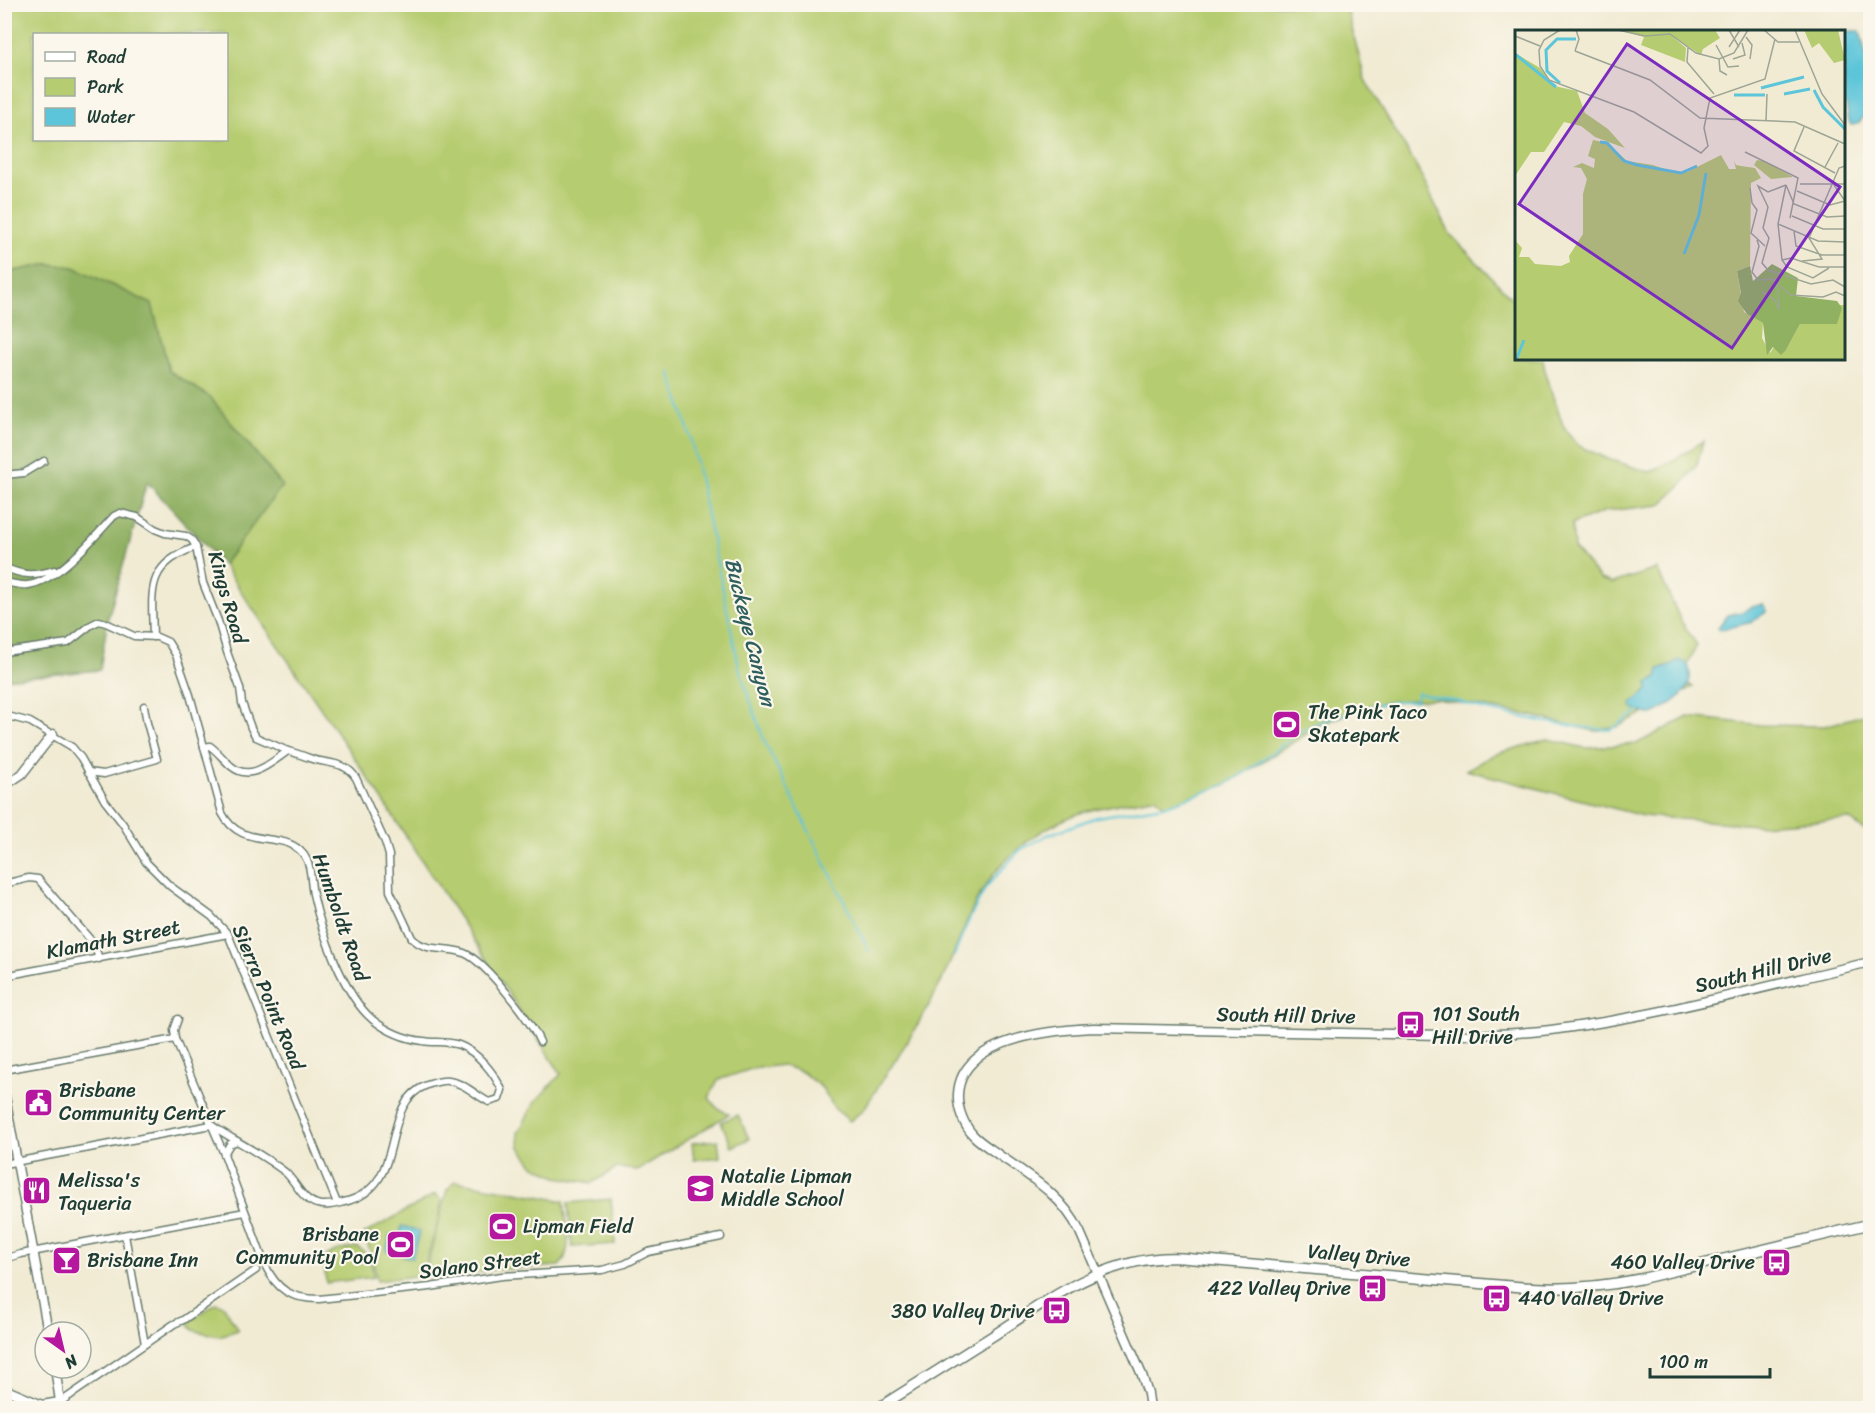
<svg xmlns="http://www.w3.org/2000/svg" width="1875" height="1413" font-family="Sriracha,sans-serif">
	<rect width="100%" height="100%" fill="#fbf7ec"/>
	<filter id="ink" filterUnits="userSpaceOnUse"><feTurbulence type="fractalNoise" baseFrequency=".0167" numOctaves="2"/><feDisplacementMap in="SourceGraphic" scale="12" xChannelSelector="R" yChannelSelector="G"/><feConvolveMatrix kernelMatrix="1 2 1 2 8 2 1 2 1" color-interpolation-filters="sRGB"/></filter>
	<filter id="wash" filterUnits="userSpaceOnUse"><feTurbulence type="fractalNoise" baseFrequency=".008" numOctaves="4" result="noise"/><feDisplacementMap in="SourceGraphic" scale="24" xChannelSelector="R" yChannelSelector="G"/><feGaussianBlur stdDeviation="1.35" result="paint"/><feColorMatrix in="noise" values="0 0 0 0 0 0 0 0 0 0 0 0 0 0 0 0 0 1.4 0 .05"/><feComposite in="paint" operator="in"/></filter>
	<g filter="url(#wash)">
		<rect width="100%" height="100%" fill="#f1ebd4"/>
		<g fill="#b6cc70" stroke="#6a8452" stroke-width="1.5" fill-rule="evenodd">
			<path d="M 5,5 L 1346,5 L 1365,80 L 1414,162 L 1450,234 L 1516,303 L 1516,358 L 1543,359 L 1546,377 L 1564,428 L 1579,446 L 1605,458 L 1649,472 L 1671,462 L 1703,441 L 1697,465 L 1679,488 L 1660,505 L 1606,511 L 1572,524 L 1574,548 L 1600,579 L 1613,583 L 1657,569 L 1681,621 L 1697,645 L 1680,679 L 1693,687 L 1617,727 L 1594,731 L 1529,715 L 1437,699 L 1395,701 L 1365,707 L 1322,724 L 1225,785 L 1164,806 L 1156,797 C 1132,802 1107,805 1084,812 C 1036,827 994,863 973,908 C 960,935 952,962 938,988 C 917,1030 889,1069 864,1109 L 850,1121 L 835,1109 L 822,1088 L 802,1072 L 782,1065 L 751,1069 L 718,1080 L 709,1098 L 717,1108 L 729,1114 L 638,1170 L 617,1168 L 592,1183 L 557,1177 L 533,1165 L 520,1147 L 518,1133 L 535,1102 L 561,1074 L 372,784 L 223,565 L 282,485 L 210,397 L 169,371 L 152,304 L 49,264 L 5,273 ZM 34,34 L 226,34 L 226,140 L 34,140 Z"/>
			<path d="M 1870,713 L 1870,834 L 1849,819 L 1757,825 L 1643,816 L 1466,770 L 1495,754 L 1548,739 L 1585,748 L 1636,744 L 1688,717 L 1761,725 L 1825,726 Z"/>
			<path d="M 738,1115 L 749,1139 L 732,1147 L 721,1122 Z"/>
			<path d="M 718,1140 L 720,1157 L 694,1160 L 692,1143 Z"/>
			<path d="M 455,1181 L 564,1201 C 565,1221 575,1251 559,1266 L 494,1270 L 426,1280 L 427,1266 L 447,1190 Z"/>
			<path d="M 436,1194 L 442,1201 L 437,1225 L 422,1275 L 377,1281 L 372,1256 L 364,1234 Z"/>
			<path d="M 611,1199 L 615,1244 L 572,1247 L 568,1203 Z"/>
			<path d="M 357,1247 L 370,1257 L 374,1277 L 326,1283 L 324,1258 L 335,1251 Z"/>
			<path d="M 216,1303 L 224,1306 L 238,1330 L 219,1336 L 193,1330 L 188,1323 Z"/>
		</g>
		<path fill="#90b062" stroke="#58764b" stroke-width="1.5" d="M 49,264 L 74,267 L 152,304 L 169,371 L 210,397 L 282,486 L 223,565 L 147,482 L 108,618 L 100,670 L 5,679 L 5,273 Z"/>
		<g fill="#5dc5d9" stroke="#3e8186" stroke-width="1.5">
			<path d="M 1860,31 L 1870,74 L 1870,109 L 1858,124 L 1851,125 C 1846,118 1849,108 1844,101 L 1844,32 L 1841,31 Z"/>
			<path d="M 1763,604 L 1767,611 C 1762,616 1757,617 1752,622 L 1720,630 L 1718,628 L 1727,615 L 1743,612 L 1749,608 Z"/>
			<path d="M 1678,660 L 1687,663 C 1697,683 1681,699 1664,708 C 1659,710 1656,714 1651,714 C 1645,715 1640,710 1633,709 L 1631,704 L 1648,690 L 1648,683 L 1657,678 L 1659,669 L 1668,667 Z"/>
			<path d="M 402,1226 L 420,1231 L 412,1258 L 386,1251 L 390,1235 L 399,1237 Z"/>
		</g>
		<g fill="none" stroke-linecap="round" stroke-linejoin="round">
			<g stroke="#5dc5d9" stroke-width="2">
				<path d="M 670,371 L 691,439 L 740,671 L 765,743 L 869,951"/>
				<path d="M 954,956 L 969,920 L 986,887 L 1020,850 L 1031,844 L 1045,836 L 1097,817 L 1164,806 L 1222,786 L 1238,777 L 1303,730 L 1322,721 L 1371,706 L 1398,701 L 1416,701 L 1417,693 L 1454,700 L 1482,709 L 1546,722 L 1596,729 L 1610,730 L 1640,710"/>
			</g>
		</g>
	</g>
	<g filter="url(#ink)">
		<g fill="none" stroke-linecap="round" stroke-linejoin="round">
			<defs>
				<g id="minor">
					<path d="M 4,475 L 24,473 L 44,461"/>
					<path d="M 4,567 C 23,576 34,576 54,570"/>
					<path d="M 4,582 C 12,583 21,586 28,585 C 58,581 94,538 114,516 L 120,513 L 137,517 L 155,529 L 165,533 L 186,536 L 192,540 L 196,547 L 203,583 L 218,621 L 227,652 L 240,688 L 242,703 L 251,728 L 256,737 L 288,751"/>
					<path d="M 153,637 C 152,591 145,565 196,547"/>
					<path d="M 4,652 L 68,643 L 91,625 L 99,621 L 106,623 L 134,636 L 157,637 L 168,642 L 176,655 L 190,695 L 222,813 C 242,852 285,828 304,855 C 312,866 310,881 313,894 C 321,931 344,996 373,1020 C 387,1031 405,1039 423,1041 C 435,1043 447,1041 459,1045 C 478,1052 494,1073 502,1090 L 499,1099 L 489,1102 C 475,1095 465,1083 449,1081 C 442,1080 433,1083 427,1085 C 376,1105 411,1186 344,1202 C 336,1204 326,1207 317,1204 C 302,1200 296,1182 285,1172 C 262,1154 235,1141 211,1125 L 4,1164"/>
					<path d="M 4,715 L 30,722 L 72,747 L 81,758 L 105,801 L 123,824 L 146,862 L 170,886 L 211,916 L 228,934 L 337,1203"/>
					<path d="M 204,747 L 210,746 C 218,752 224,760 231,766 C 251,783 271,762 288,751 C 296,753 304,756 312,759 C 328,764 345,761 356,778 L 385,842 L 389,855 L 390,891 L 412,938 C 426,953 446,946 464,953 C 485,961 531,1021 540,1042"/>
					<path d="M 88,772 L 104,774 L 157,759 L 147,723 L 144,706"/>
					<path d="M 4,884 L 29,878 L 38,879 L 94,944 L 99,959"/>
					<path d="M 4,976 L 228,934"/>
					<path d="M 178,1019 L 174,1030 L 175,1039 L 224,1154 L 265,1265 C 277,1290 291,1299 319,1299 L 430,1287 L 502,1276 L 602,1270 L 625,1264 L 648,1252 L 721,1237"/>
					<path d="M 4,1070 L 175,1039"/>
					<path d="M 224,1154 L 230,1144 L 237,1141"/>
					<path d="M 125,1235 L 145,1344"/>
					<path d="M 4,1259 L 21,1254 L 245,1212"/>
					<path d="M 52,1408 L 145,1344 L 174,1324 L 183,1320 L 256,1270"/>
				</g>
				<g id="tertiary">
					<path d="M 4,786 L 22,774 L 53,734"/>
					<path d="M 4,1091 L 48,1332"/>
					<path d="M 55,1368 L 61,1408"/>
					<path d="M 4,1389 L 42,1405 L 60,1402"/>
					<path d="M 1150,1408 L 1148,1394 L 1142,1375 L 1080,1232 C 1063,1196 1031,1177 999,1155 C 991,1149 981,1143 974,1136 C 964,1126 957,1108 958,1094 C 961,1038 1052,1030 1094,1028 L 1443,1035 C 1481,1035 1520,1034 1558,1029 C 1663,1015 1767,986 1870,962"/>
				</g>
				<path id="secondary" d="M 878,1408 C 916,1384 953,1361 991,1337 C 1049,1299 1109,1254 1182,1258 L 1522,1287 C 1562,1290 1601,1287 1640,1279 L 1870,1224"/>
			</defs>
			<use href="#minor" stroke="#687a6c" stroke-width="9"/>
			<use href="#tertiary" stroke="#687a6c" stroke-width="11"/>
			<use href="#secondary" stroke="#687a6c" stroke-width="12"/>
			<use href="#minor" stroke="#fff" stroke-width="6"/>
			<use href="#tertiary" stroke="#fff" stroke-width="8"/>
			<use href="#secondary" stroke="#fff" stroke-width="9"/>
		</g>
	</g>
	<defs>
		<symbol id="stadium-square" viewBox="-11 -11 22 22"><rect x="-9" y="-9" width="18" height="18" rx="4" fill="#b5179e" stroke="#fbf7ec"/><path d="M0-5a6.5 5 0 1 0 0 10a6.5 5 0 1 0 0-10ZM-3.5-1.8h7v3.6h-7Z" fill="#fff"/></symbol>
		<symbol id="bus-square" viewBox="-11 -11 22 22"><rect x="-9" y="-9" width="18" height="18" rx="4" fill="#b5179e" stroke="#fbf7ec"/><path d="M-5-6H5V4H4V6H2V4H-2V6H-4V4H-5ZM-3.5-4V0h7V-4ZM-3.5 1.2v1.5H-2V1.2ZM2 1.2v1.5H3.5V1.2Z" fill="#fff"/></symbol>
		<symbol id="civic-square" viewBox="-11 -11 22 22"><rect x="-9" y="-9" width="18" height="18" rx="4" fill="#b5179e" stroke="#fbf7ec"/><path d="M-.6-6.5H3V-4.5H.6V-3L4-1V1h2V6H-6V1h2V-1L-.6-3ZM-1.2 2.5V6h2.4V2.5Z" fill="#fff"/></symbol>
		<symbol id="school-square" viewBox="-11 -11 22 22"><rect x="-9" y="-9" width="18" height="18" rx="4" fill="#b5179e" stroke="#fbf7ec"/><path d="M0-5L7-2L0 1L-7-2ZM-4 1L0 2.5L4 1V4Q0 6-4 4Z" fill="#fff"/></symbol>
		<symbol id="restaurant-square" viewBox="-11 -11 22 22"><rect x="-9" y="-9" width="18" height="18" rx="4" fill="#b5179e" stroke="#fbf7ec"/><path d="M-5-6h1v4h1v-4h1v4h1v-4h1v5L-1.5 .5V6h-2V.5L-5-1ZM5-6V6H3V1.5H1.5Q1.5-4 5-6Z" fill="#fff"/></symbol>
		<symbol id="bar-square" viewBox="-11 -11 22 22"><rect x="-9" y="-9" width="18" height="18" rx="4" fill="#b5179e" stroke="#fbf7ec"/><path d="M-6-5H6L.8 .8V4.5H3.5V6h-7V4.5H-.8V.8Z" fill="#fff"/></symbol>
	</defs>
	<g fill-rule="evenodd">
		<use href="#stadium-square" x="1270" y="708" width="33" height="33"/>
		<use href="#bus-square" x="1394" y="1008" width="33" height="33"/>
		<use href="#civic-square" x="22" y="1086" width="33" height="33"/>
		<use href="#school-square" x="684" y="1172" width="33" height="33"/>
		<use href="#restaurant-square" x="20" y="1174" width="33" height="33"/>
		<use href="#stadium-square" x="486" y="1210" width="33" height="33"/>
		<use href="#stadium-square" x="384" y="1228" width="33" height="33"/>
		<use href="#bar-square" x="50" y="1244" width="33" height="33"/>
		<use href="#bus-square" x="1760" y="1246" width="33" height="33"/>
		<use href="#bus-square" x="1356" y="1272" width="33" height="33"/>
		<use href="#bus-square" x="1480" y="1282" width="33" height="33"/>
		<use href="#bus-square" x="1040" y="1294" width="33" height="33"/>
	</g>
	<g text-anchor="middle" stroke-width="4.5" stroke-linejoin="round" paint-order="stroke">
		<g font-size="20" fill="#1f3d34" stroke="#fbf7ec">
			<text transform="translate(228 597) rotate(74)" y="7">Kings Road</text>
			<text transform="translate(341 917) rotate(71)" y="7">Humboldt Road</text>
			<text transform="translate(113 939) rotate(-11)" y="7">Klamath Street</text>
			<text transform="translate(1763 970) rotate(-13)" y="7">South Hill Drive</text>
			<text transform="translate(269 997) rotate(67)" y="7">Sierra Point Road</text>
			<text transform="translate(1286 1015) rotate(1)" y="7">South Hill Drive</text>
			<text transform="translate(1359 1255) rotate(5)" y="7">Valley Drive</text>
			<text transform="translate(480 1264) rotate(-7)" y="7">Solano Street</text>
		</g>
		<g font-size="20" fill="#1f3d34" stroke="#fbf7ec" text-anchor="start">
			<text x="1308" y="719">The Pink Taco<tspan x="1308" dy="23">Skatepark</tspan></text>
			<text x="1432" y="1021">101 South<tspan x="1432" dy="23">Hill Drive</tspan></text>
			<text x="59" y="1097">Brisbane<tspan x="59" dy="23">Community Center</tspan></text>
			<text x="721" y="1183">Natalie Lipman<tspan x="721" dy="23">Middle School</tspan></text>
			<text x="58" y="1187">Melissa's<tspan x="58" dy="23">Taqueria</tspan></text>
			<text x="523" y="1233">Lipman Field</text>
			<text x="379" y="1241" text-anchor="end">Brisbane<tspan x="379" dy="23">Community Pool</tspan></text>
			<text x="87" y="1267">Brisbane Inn</text>
			<text x="1755" y="1269" text-anchor="end">460 Valley Drive</text>
			<text x="1351" y="1295" text-anchor="end">422 Valley Drive</text>
			<text x="1518" y="1305">440 Valley Drive</text>
			<text x="1035" y="1318" text-anchor="end">380 Valley Drive</text>
		</g>
		<g font-size="21" font-style="italic" fill="#2e5f5d" stroke="#fbf7ec">
			<text transform="translate(750 632) rotate(76)" y="7">Buckeye Canyon</text>
		</g>
	</g>
	<g transform="translate(1515 30)">
		<rect width="330" height="330" fill="#f1ebd4"/>
		<path d="M 103,0 L 200,0 L 205,8 L 188,19 L 186,25 L 157,6 L 171,18 L 170,32 L 126,15 L 129,7 ZM 289,0 L 323,0 L 330,30 L 319,33 L 304,13 L 297,18 ZM 0,23 L 25,38 L 39,56 L 62,61 L 70,83 L 93,99 L 110,118 L 80,107 L 66,96 L 49,92 L 29,122 L 16,122 L 0,146 ZM 78,110 L 92,113 L 112,131 L 138,135 L 160,143 L 172,142 L 206,125 L 214,139 L 221,139 L 219,131 L 221,135 L 226,136 L 224,131 L 226,136 L 240,138 L 246,148 L 236,153 L 235,236 L 222,241 L 229,282 L 248,293 L 247,308 L 255,323 L 259,317 L 271,320 L 285,294 L 322,294 L 324,275 L 330,275 L 330,330 L 0,330 L 0,210 L 7,218 L 4,227 L 14,227 L 20,234 L 46,236 L 55,232 L 54,226 L 68,204 L 68,164 L 72,149 L 66,138 L 58,137 L 67,133 L 79,138 L 80,129 L 73,126 ZM 242,130 L 250,131 L 278,147 L 256,149 L 239,135 Z" fill="#b6cc70"/>
		<path d="M 257,234 L 283,248 L 281,266 L 322,271 L 327,278 L 322,294 L 285,294 L 271,320 L 266,325 L 258,317 L 252,325 L 248,293 L 232,284 L 223,271 L 226,263 L 222,241 L 235,236 L 238,251 Z" fill="#90b062"/>
		<path fill="none" stroke="#5dc5d9" stroke-width="3" d="M 0,24 L 41,57M 45,53 L 32,41 L 31,20 L 42,9 L 61,9M 246,58 L 289,47M 299,60 L 308,77 L 330,99M 269,64 L 295,59M 219,65 L 250,65M 85,112 L 92,113 L 109,131 L 122,135 L 166,143 L 182,136M 169,224 L 184,185 L 191,143M 1,330 L 9,310"/>
		<path fill="none" stroke="#9da594" stroke-width="1.5" d="M 45,0 L 29,10 L 24,20 L 25,36 L 34,50 L 119,82 L 186,123 L 193,116 L 189,98 L 195,68 L 250,49 L 260,9M 103,0 L 130,6 L 155,4 L 181,23 L 204,29 L 219,23 L 233,0M 214,0 L 224,17M 249,0 L 263,12 L 284,12M 280,0 L 307,64 L 330,95M 0,6 L 25,16M 231,7 L 237,15 L 235,29M 201,15 L 213,37 L 224,36M 214,17 L 225,0M 173,18 L 172,32 L 199,64M 60,21 L 64,9 L 61,0M 60,21 L 135,50 L 185,88 L 280,92 L 330,114M 204,29 L 205,41 L 212,45M 218,29 L 230,25 L 227,13M 251,91 L 252,64M 289,97 L 279,121 L 320,143M 230,122 L 283,148 L 275,188M 310,137 L 323,113M 285,154 L 330,154M 271,155 L 253,162 L 243,156 L 253,177 L 248,198 L 254,208 L 247,233 L 253,240 L 296,254 L 318,250 L 330,257M 271,155 L 263,194 L 267,230 L 272,237 L 298,248 L 314,238M 271,155 L 279,174 L 312,187 L 330,186M 319,155 L 330,171M 235,158 L 237,173 L 242,180 L 236,203 L 250,216M 282,161 L 315,175 L 330,171M 277,186 L 308,199 L 330,199M 263,194 L 303,211 L 330,212M 279,201 L 281,216 L 307,225 L 330,225M 242,210 L 244,216 L 237,242 L 243,250 L 259,249 L 275,265 L 308,267 L 321,262 L 330,266M 267,230 L 276,228 L 304,237 L 330,237M 287,231 L 307,229 L 294,208 L 324,138 L 330,136M 258,250 L 263,259 L 264,280M 247,262 L 260,270 L 264,280"/>
		<path fill="#7b2cbf" fill-opacity="0.15" stroke="#7b2cbf" stroke-width="3" d="M 112,14 L 325,157 L 217,318 L 4,174 Z"/>
		<rect width="330" height="330" fill="none" stroke="#1f3d34" stroke-width="3"/>
	</g>
	<rect width="1875" height="1413" fill="none" stroke="#fbf7ec" stroke-width="24"/>
	<rect x="33" y="33" width="195" height="108" fill="#fbf7ec" stroke="#a3ada2" stroke-width="1.5"/>
	<rect x="45" y="52" width="30" height="9" fill="#ffffff" stroke="#a3ada2" stroke-width="1.5"/>
	<text x="87" y="63" font-size="18" fill="#1f3d34">Road</text>
	<rect x="45" y="78" width="30" height="18" fill="#b6cc70" stroke="#a3ada2" stroke-width="1.5"/>
	<text x="87" y="93" font-size="18" fill="#1f3d34">Park</text>
	<rect x="45" y="108" width="30" height="18" fill="#5dc5d9" stroke="#a3ada2" stroke-width="1.5"/>
	<text x="87" y="123" font-size="18" fill="#1f3d34">Water</text>
	<g transform="translate(63 1350) rotate(146)"><circle r="28" fill="#fbf7ec" stroke="#a3ada2" stroke-width="1.5"/>
	<path d="M0-4.5L10 22L0 15L-10 22Z" fill="#b5179e"/>
	<text y="-9" font-size="16" font-weight="bold" text-anchor="middle" fill="#1f3d34">N</text>
	</g>
	<path d="M1650 1368v9h120v-9" fill="none" stroke="#1f3d34" stroke-width="3"/>
	<text x="1659" y="1368" font-size="18" fill="#1f3d34" stroke="#fbf7ec" stroke-width="4.5" paint-order="stroke">100 m</text>
</svg>
